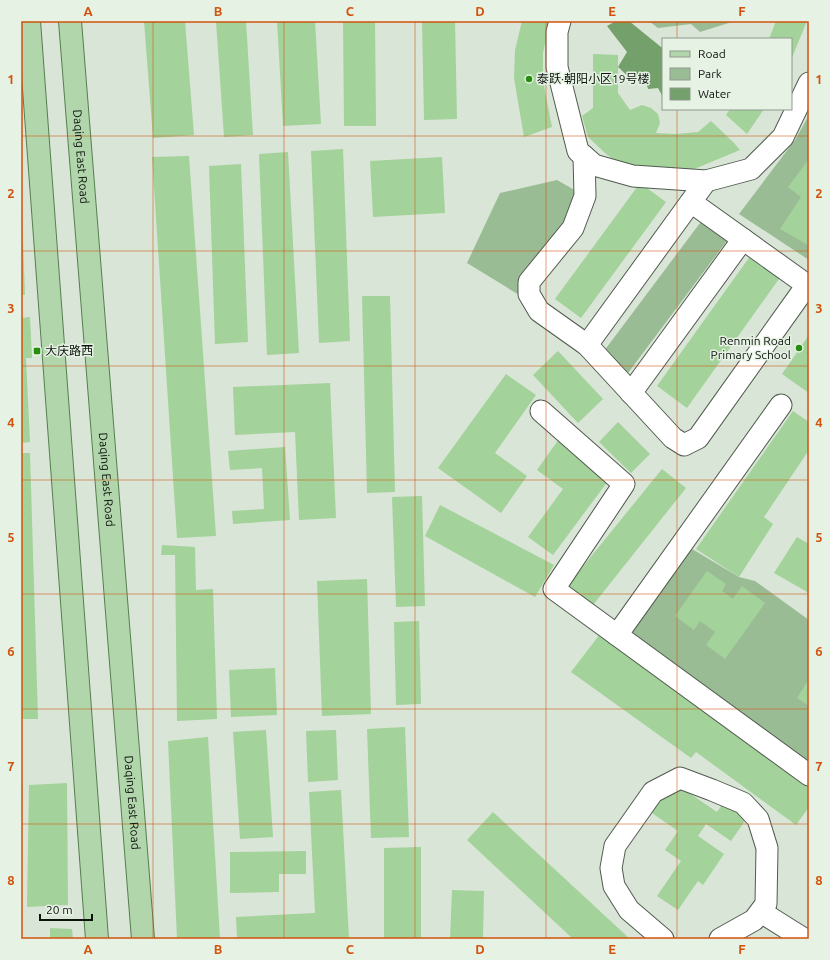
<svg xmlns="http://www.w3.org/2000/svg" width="830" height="960" font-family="Ubuntu,'Noto Sans SC',sans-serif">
	<rect width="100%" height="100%" fill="#d9e5d6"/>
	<g fill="#9abc94">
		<path d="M 649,21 L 735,21 L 700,32 L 691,24 L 658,28 Z"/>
		<path d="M 809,115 L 809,260 L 739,214 L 795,140 Z"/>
		<path d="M 557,180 L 585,196 L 529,301 L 467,263 L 500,193 Z"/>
		<path d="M 703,219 L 729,238 L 628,373 L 610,359 L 604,351 Z"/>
		<path d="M 682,543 L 739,577 L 755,581 L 809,620 L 809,775 L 617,635 Z"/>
	</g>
	<path fill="#73a06b" d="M 616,21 L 629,21 L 661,47 L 663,47 L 663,97 L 658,88 L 648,89 L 646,81 L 641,78 L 632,80 L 618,67 L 627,52 L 607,26 Z"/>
	<g fill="#a3d29b">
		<path d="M 144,21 L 185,21 L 194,135 L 153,138 Z"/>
		<path d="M 216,21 L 246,21 L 253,135 L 224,137 Z"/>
		<path d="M 277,21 L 315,21 L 321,124 L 283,126 Z"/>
		<path d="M 343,21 L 375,21 L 376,126 L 344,126 Z"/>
		<path d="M 422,21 L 455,21 L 457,119 L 424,120 Z"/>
		<path d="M 522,21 L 550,21 L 543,53 L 543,81 L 552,127 L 524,137 L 514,78 L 515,50 Z"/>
		<path d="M 776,21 L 807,21 L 791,60 L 791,39 L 769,39 Z"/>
		<path d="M 593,54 L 618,55 L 618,93 L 630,110 L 642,105 L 651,108 L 658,114 L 660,123 L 656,133 L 676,134 L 698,132 L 711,121 L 734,143 L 740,150 L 687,172 L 621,165 L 605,153 L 588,137 L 582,116 L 593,108 Z"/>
		<path d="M 730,109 L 764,109 L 747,134 L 726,115 Z"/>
		<path d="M 343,149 L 350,341 L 319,343 L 311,151 Z"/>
		<path d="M 288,152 L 299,353 L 267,355 L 259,154 Z"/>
		<path d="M 189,156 L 216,536 L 177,538 L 152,157 Z"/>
		<path d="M 442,157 L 445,213 L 373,217 L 370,161 Z"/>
		<path d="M 809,159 L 809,244 L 808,245 L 780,229 L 801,197 L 788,187 Z"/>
		<path d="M 241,164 L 248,342 L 215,344 L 209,166 Z"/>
		<path d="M 640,183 L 666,202 L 581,318 L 555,299 Z"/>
		<path d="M 21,213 L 22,213 L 25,295 L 21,295 Z"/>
		<path d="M 751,255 L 781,276 L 687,408 L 657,386 Z"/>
		<path d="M 362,296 L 390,296 L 395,492 L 367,493 Z"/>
		<path d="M 30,317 L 32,358 L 26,358 L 30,442 L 21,443 L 21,318 Z"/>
		<path d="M 809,335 L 809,393 L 782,374 Z"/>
		<path d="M 558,351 L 603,399 L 578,423 L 533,375 Z"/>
		<path d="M 506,374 L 536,395 L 495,453 L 527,476 L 501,513 L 438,468 Z"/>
		<path d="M 330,383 L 336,518 L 299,520 L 295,432 L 235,435 L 233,387 Z"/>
		<path d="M 793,411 L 809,422 L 809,450 L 764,517 L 773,524 L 739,577 L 696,549 Z"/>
		<path d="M 618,422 L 650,454 L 631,473 L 599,442 Z"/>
		<path d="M 559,439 L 611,477 L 553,555 L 528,537 L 563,489 L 537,470 Z"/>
		<path d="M 285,447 L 290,520 L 233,524 L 232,511 L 264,509 L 262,468 L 230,470 L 228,451 Z"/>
		<path d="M 21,453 L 30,453 L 38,719 L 21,719 Z"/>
		<path d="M 662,469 L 686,488 L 593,605 L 568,585 Z"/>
		<path d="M 422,496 L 425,606 L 396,607 L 392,497 Z"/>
		<path d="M 440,505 L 554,565 L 535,597 L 425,536 Z"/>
		<path d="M 797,537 L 809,544 L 809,593 L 774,573 Z"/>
		<path d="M 162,545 L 195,547 L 196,590 L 213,589 L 217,719 L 177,721 L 175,555 L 161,555 Z"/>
		<path d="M 707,571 L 726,584 L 722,591 L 733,599 L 742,586 L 765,603 L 725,659 L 706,645 L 715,632 L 700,621 L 694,630 L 675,616 Z"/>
		<path d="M 367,579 L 371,714 L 322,716 L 317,581 Z"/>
		<path d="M 419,621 L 421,704 L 396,705 L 394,622 Z"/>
		<path d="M 600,634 L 809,786 L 809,807 L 796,825 L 696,752 L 691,758 L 571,672 Z"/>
		<path d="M 275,668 L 277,715 L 231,717 L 229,670 Z"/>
		<path d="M 809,679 L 809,706 L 797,698 Z"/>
		<path d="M 405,727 L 409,837 L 371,838 L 367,729 Z"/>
		<path d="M 266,730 L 273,837 L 240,839 L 233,732 Z"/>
		<path d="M 336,730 L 338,780 L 308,782 L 306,731 Z"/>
		<path d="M 208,737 L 220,939 L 177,939 L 168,741 Z"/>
		<path d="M 673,782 L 717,812 L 726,799 L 749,815 L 731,841 L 706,824 L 698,836 L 724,854 L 703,885 L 698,881 L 678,910 L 657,896 L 681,861 L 665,850 L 678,831 L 652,813 Z"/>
		<path d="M 67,783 L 68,905 L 27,907 L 29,785 Z"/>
		<path d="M 21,786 L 23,786 L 22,815 L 21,815 Z"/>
		<path d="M 341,790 L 349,939 L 237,939 L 236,917 L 315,913 L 309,792 Z"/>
		<path d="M 493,812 L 630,939 L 573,939 L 467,840 Z"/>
		<path d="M 421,847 L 421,939 L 384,939 L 384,848 Z"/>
		<path d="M 306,851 L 306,874 L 279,874 L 279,892 L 230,893 L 230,852 Z"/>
		<path d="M 452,890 L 484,891 L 483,939 L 450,939 Z"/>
		<path d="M 50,928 L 72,929 L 73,939 L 50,939 Z"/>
	</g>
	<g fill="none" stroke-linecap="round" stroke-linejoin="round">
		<defs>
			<g id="minor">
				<path d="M 560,21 L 557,32 L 557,67 L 578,151 L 594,165 L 633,176 L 706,181 L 751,169 L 783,137 L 809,83"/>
				<path d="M 584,156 L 585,196 L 573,228 L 529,282 L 529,294 L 539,311 L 587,345 L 706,181"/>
				<path d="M 587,345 L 673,438 L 684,445 L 698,438 L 807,285 L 691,202"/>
				<path d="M 631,393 L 743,239"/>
				<path d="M 541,411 L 624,484 L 554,589 L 809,775"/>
				<path d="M 617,635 L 781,405"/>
				<path d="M 761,912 L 804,939"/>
				<path d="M 663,939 L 629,910 L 614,886 L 611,868 L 615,846 L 653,792 L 680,778 L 712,790 L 743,803 L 758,819 L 767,848 L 766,904 L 754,920 L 720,939"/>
			</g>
			<g id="major">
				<path d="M 29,21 L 97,939"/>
				<path id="s1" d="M 70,21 L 143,939"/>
			</g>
		</defs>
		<use href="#minor" stroke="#515c4f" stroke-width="23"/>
		<use href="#major" stroke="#567f4f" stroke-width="24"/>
		<use href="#minor" stroke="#fff" stroke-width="21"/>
		<use href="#major" stroke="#b1d6ab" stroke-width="22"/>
	</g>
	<path fill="none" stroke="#d2520c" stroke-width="1" stroke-opacity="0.55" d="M 153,21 L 153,939M 284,21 L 284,939M 415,21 L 415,939M 546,21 L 546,939M 677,21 L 677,39M 677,109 L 677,939M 21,136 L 809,136M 21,251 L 809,251M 21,366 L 809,366M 21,480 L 809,480M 21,594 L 809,594M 21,709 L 809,709M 21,824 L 809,824"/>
	<g fill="#268e0e" stroke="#e6f3e4" stroke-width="1.5">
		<circle cx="529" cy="79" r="4"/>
		<circle cx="799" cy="348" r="4"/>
		<rect x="33" y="347" width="8" height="8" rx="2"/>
	</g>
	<g text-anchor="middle" stroke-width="3" stroke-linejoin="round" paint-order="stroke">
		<g font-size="12" fill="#0d120d" stroke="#e6f3e4" text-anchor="start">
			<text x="537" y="83">泰跃·朝阳小区19号楼</text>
			<text x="791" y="345" text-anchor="end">Renmin Road<tspan x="791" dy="14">Primary School</tspan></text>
			<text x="45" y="355">大庆路西</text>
		</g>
		<g font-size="12" fill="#0d120d" stroke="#e6f3e4">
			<text dy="4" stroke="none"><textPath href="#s1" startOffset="136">Daqing East Road</textPath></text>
			<text dy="4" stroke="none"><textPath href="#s1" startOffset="460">Daqing East Road</textPath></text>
			<text dy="4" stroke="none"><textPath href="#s1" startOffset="784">Daqing East Road</textPath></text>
		</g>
	</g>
	<rect width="830" height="960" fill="none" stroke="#e6f3e4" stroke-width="44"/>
	<rect x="662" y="38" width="130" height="72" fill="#e6f3e4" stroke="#8f998e"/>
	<rect x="670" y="51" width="20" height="6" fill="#b1d6ab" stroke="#8f998e"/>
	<text x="698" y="58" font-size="12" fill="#0d120d">Road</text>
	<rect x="670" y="68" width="20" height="12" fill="#9abc94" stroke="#8f998e"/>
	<text x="698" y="78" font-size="12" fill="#0d120d">Park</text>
	<rect x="670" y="88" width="20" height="12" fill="#73a06b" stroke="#8f998e"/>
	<text x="698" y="98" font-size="12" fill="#0d120d">Water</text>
	<path d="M40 914v6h52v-6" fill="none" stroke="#0d120d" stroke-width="2"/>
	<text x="46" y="914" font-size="12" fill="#0d120d" stroke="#e6f3e4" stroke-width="3" paint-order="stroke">20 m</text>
	<rect x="22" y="22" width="786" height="916" fill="none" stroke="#d2520c" stroke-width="1.5"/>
	<g font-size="13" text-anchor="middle" font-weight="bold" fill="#d2520c">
		<text x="88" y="16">A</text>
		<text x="218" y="16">B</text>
		<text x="350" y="16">C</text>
		<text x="480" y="16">D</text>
		<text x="612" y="16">E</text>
		<text x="742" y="16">F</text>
		<text x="11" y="84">1</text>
		<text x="819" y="84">1</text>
		<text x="11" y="198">2</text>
		<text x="819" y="198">2</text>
		<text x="11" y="313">3</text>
		<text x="819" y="313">3</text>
		<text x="11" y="427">4</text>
		<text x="819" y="427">4</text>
		<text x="11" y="542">5</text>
		<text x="819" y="542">5</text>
		<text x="11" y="656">6</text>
		<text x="819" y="656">6</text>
		<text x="11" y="771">7</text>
		<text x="819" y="771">7</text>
		<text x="11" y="885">8</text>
		<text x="819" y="885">8</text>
		<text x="88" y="954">A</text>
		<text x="218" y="954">B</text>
		<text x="350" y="954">C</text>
		<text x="480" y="954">D</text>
		<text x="612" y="954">E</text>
		<text x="742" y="954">F</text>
	</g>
</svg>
